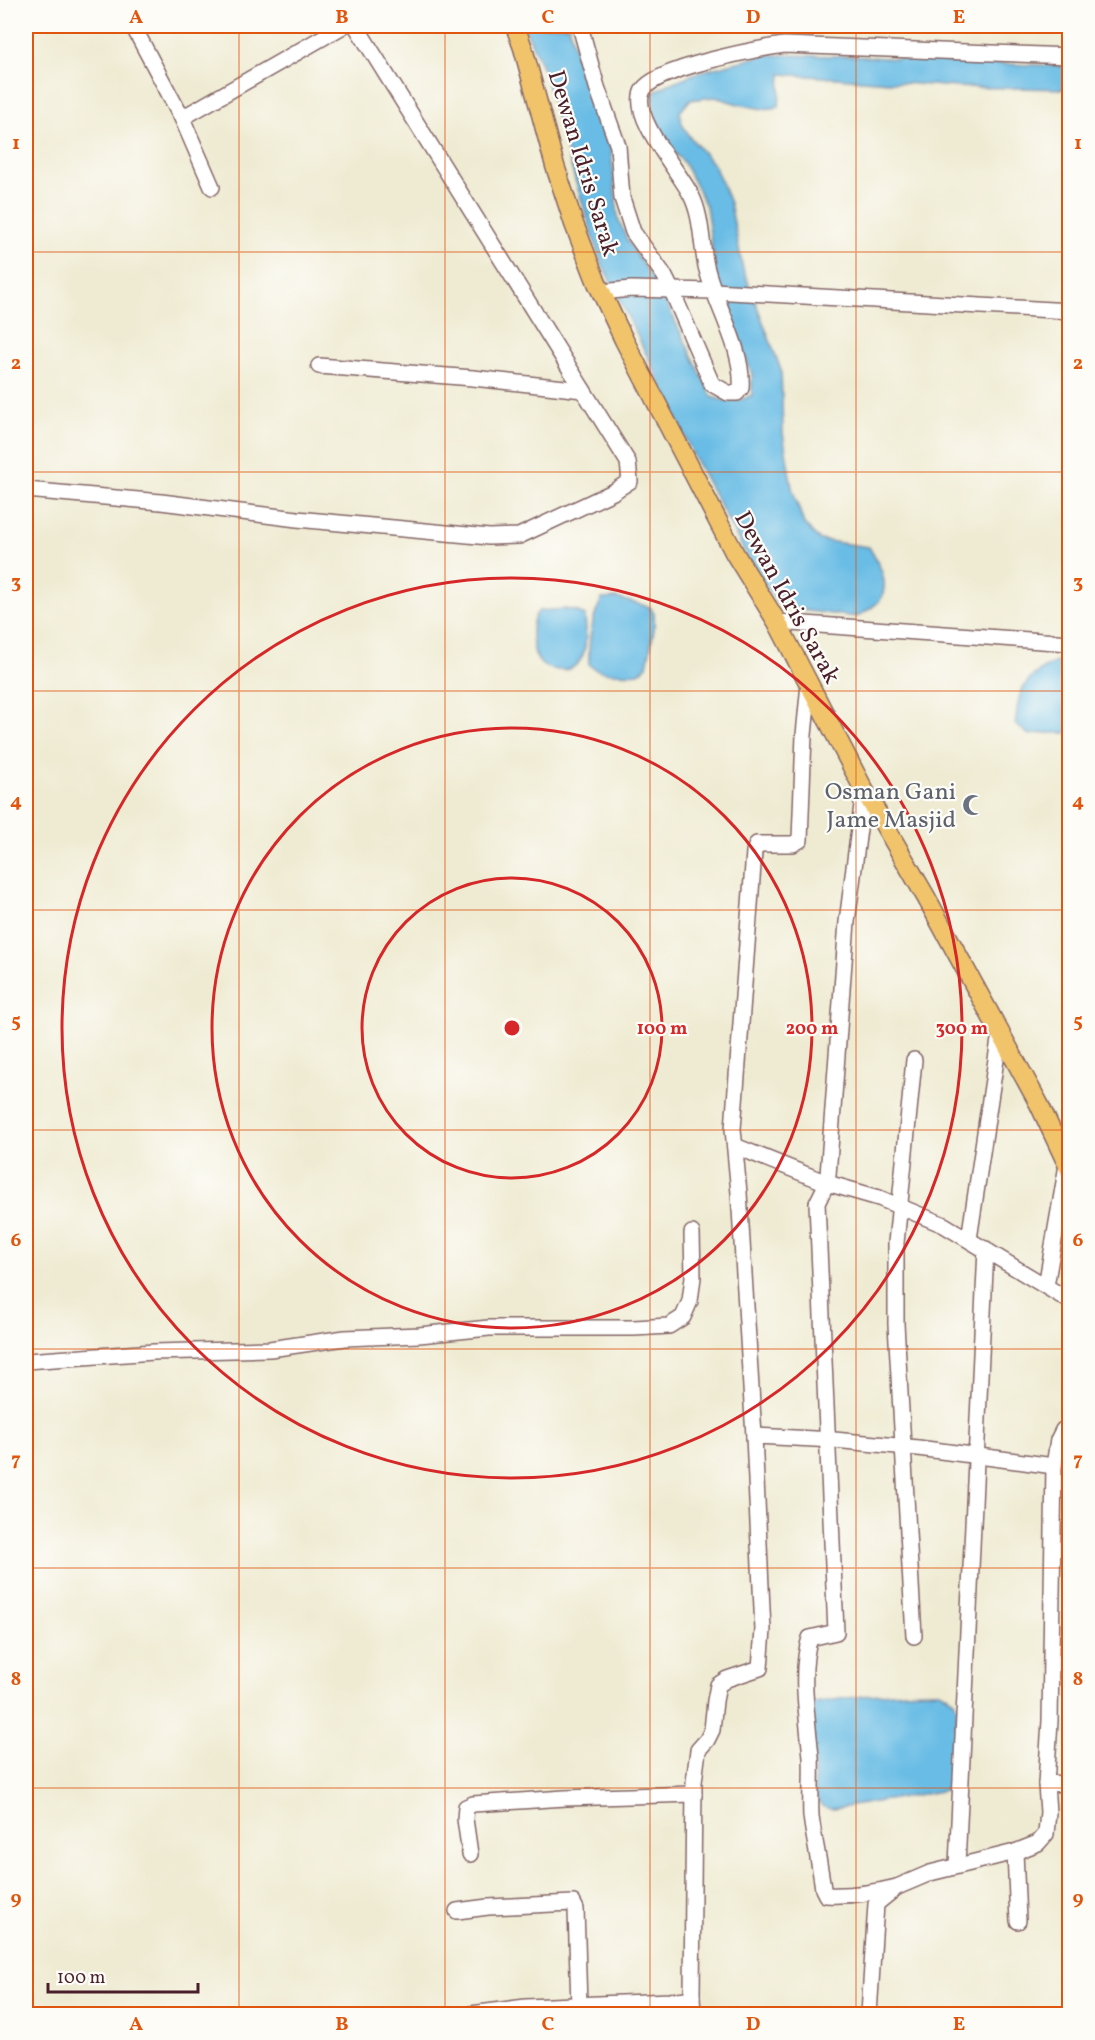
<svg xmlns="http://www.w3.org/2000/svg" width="1095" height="2040" font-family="Vollkorn,serif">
	<rect width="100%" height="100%" fill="#fdfcf7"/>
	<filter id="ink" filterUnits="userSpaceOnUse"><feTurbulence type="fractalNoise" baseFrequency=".0167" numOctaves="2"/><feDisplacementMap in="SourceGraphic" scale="12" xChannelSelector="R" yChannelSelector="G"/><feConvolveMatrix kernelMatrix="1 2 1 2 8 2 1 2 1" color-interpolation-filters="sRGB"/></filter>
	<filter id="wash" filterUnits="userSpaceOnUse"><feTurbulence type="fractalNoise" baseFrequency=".008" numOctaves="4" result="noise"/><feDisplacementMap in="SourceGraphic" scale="24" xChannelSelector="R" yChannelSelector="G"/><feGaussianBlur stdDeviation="1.35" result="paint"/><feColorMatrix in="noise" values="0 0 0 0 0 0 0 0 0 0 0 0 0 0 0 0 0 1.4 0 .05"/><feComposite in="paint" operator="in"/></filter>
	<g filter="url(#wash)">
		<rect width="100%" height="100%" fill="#efebd3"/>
		<g fill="#68bce5" stroke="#596e88" stroke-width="1.5">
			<path d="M 524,26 L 569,26 L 577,58 L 595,103 L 609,131 L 618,218 L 628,242 L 659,288 L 712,397 C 729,403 736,403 752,395 L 752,374 L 718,288 L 706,206 L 684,163 L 657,133 L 647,112 L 648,95 L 671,83 L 699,72 L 765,55 L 853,56 L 968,63 L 1069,66 L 1069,89 L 958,87 L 781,74 L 779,107 L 763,109 L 738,104 L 715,97 L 690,100 L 680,112 L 682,124 L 689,136 L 714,165 L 730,203 L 743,269 L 781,370 L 783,433 L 792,488 L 804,524 L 820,540 L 869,547 C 878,562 891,582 880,600 C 876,606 864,612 857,617 L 808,611 L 778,604 L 753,567 L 694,457 L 663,388 L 601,262 L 574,176 L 543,69 Z"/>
			<path d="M 616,598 L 650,607 L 654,614 L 654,629 L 647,666 L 639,673 C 624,674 601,675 589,665 C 588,642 591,619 602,599 Z"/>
			<path d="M 565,609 L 577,611 L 585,616 C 587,638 589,672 558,670 C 552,669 546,668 541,664 C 531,654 528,620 539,611 Z"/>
			<path d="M 1069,658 L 1069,733 L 1044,733 L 1029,735 L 1015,724 C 1017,715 1017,704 1020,695 C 1026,676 1051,662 1069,658 Z"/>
			<path d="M 940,1691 L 954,1700 L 957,1707 L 954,1784 L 946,1790 L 834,1809 C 823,1808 820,1805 815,1796 L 812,1707 L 814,1703 C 855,1697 898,1690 940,1691 Z"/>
		</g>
	</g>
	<g filter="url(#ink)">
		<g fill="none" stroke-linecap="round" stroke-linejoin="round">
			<defs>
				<g id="minor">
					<path d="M 133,26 L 182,118 L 212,187"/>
					<path d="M 580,26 L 597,87 L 618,146 L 622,198 L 633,232 L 664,275 L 672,291 L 712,384 L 728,393 L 737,393 L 741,388 C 744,349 715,305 706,266 C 701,243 702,216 691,195 C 679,171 629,115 643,90 C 656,68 757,49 784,45 L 1070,56"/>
					<path d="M 182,118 L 343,26"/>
					<path d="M 602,292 L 631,289 L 713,291 L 1070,311"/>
					<path d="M 319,366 L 473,378 L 583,390"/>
					<path d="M 26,490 L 161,502 L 297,519 L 489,537 L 519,536 L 613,492 L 630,481 L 628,462 L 356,26"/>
					<path d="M 777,622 L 1070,643"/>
					<path d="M 864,790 L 847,922 L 828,1175 L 827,1183 L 817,1203 L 836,1632 L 810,1638 C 799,1671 808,1722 811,1757 C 812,1776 810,1797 811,1816 C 814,1840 820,1864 823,1889 L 826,1895 C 851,1896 873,1893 897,1887"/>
					<path d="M 735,1146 L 827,1183 L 879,1198 L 944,1225 L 1070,1301"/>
					<path d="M 969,1239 L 1000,1033"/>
					<path d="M 1046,1286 L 1067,1165"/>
					<path d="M 26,1361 L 154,1352 L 270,1349 L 345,1338 L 419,1335 L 489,1328 L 634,1328 L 669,1326 L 683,1317 L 690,1301 L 693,1277 L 692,1233"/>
					<path d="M 754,1436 L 739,1193 L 733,1129 L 754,852 L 757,844 L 793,844 L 800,840 L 804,735 L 809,684"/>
					<path d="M 914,1636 L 896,1324 L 896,1243 L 914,1060"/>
					<path d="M 1046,1784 L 1070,1783"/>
					<path d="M 1015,1852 L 1018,1921"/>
					<path d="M 470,1854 L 465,1819 L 466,1807 L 473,1804 L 565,1798 L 694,1794"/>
					<path d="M 957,1865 L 986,1249"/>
					<path d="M 457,1911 L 488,1907 L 573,1903 L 576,1909 L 579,2005"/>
					<path d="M 692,1996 L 693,2014"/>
					<path d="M 471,2014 L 526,2007 L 670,2001 L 686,1999 L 692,1996 L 694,1782 L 698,1750 L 707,1740 L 712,1730 L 715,1701 L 718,1685 L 727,1679 L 760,1668 L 763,1630 L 754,1436 L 834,1440 L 918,1448 L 1054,1466"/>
					<path d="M 869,2014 L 876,1904 L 897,1887 L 930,1873 L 1015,1852 L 1038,1843 L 1046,1834 L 1048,1812 L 1046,1784 L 1050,1721 L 1054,1466 L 1058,1440 L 1063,1430 L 1070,1428"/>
				</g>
				<path id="major" d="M 515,26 L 523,48 L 555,166 L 574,224 L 597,283 L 624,340 L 735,554 L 777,622 L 864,790 L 926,897 L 1039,1104 L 1070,1170"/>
			</defs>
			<use href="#minor" stroke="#846666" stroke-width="18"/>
			<use href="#major" stroke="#846666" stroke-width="21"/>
			<use href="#minor" stroke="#fff" stroke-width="15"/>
			<use href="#major" stroke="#f1c36a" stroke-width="18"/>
		</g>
	</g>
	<path fill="none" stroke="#e0560e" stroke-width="1.5" stroke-opacity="0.55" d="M 239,26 L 239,2014M 445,26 L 445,2014M 650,26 L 650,2014M 856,26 L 856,2014M 26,252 L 1070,252M 26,472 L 1070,472M 26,691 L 1070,691M 26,910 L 1070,910M 26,1130 L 1070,1130M 26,1349 L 1070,1349M 26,1568 L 1070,1568M 26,1788 L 1070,1788"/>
	<g fill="none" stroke="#d62828" stroke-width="3">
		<circle cx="512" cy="1028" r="150"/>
		<circle cx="512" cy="1028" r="300"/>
		<circle cx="512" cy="1028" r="450"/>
	</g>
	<defs>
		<symbol id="mosque-bare" viewBox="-9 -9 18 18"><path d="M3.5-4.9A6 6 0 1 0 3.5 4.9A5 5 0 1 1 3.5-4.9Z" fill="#6b7280" stroke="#fdfcf7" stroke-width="2.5" paint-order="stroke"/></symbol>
	</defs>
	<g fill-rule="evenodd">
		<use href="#mosque-bare" x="958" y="790" width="30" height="30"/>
	</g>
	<g text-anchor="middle" stroke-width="4.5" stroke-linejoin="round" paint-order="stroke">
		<g font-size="24" fill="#4a1f2b" stroke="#fdfcf7">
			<text transform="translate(584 163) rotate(73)" y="8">Dewan Idris Sarak</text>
			<text transform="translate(788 597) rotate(61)" y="8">Dewan Idris Sarak</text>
		</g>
		<g font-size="24" fill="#5b616d" stroke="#fdfcf7" text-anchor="end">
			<text x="956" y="799">Osman Gani<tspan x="956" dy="28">Jame Masjid</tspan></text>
		</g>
	</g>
	<circle cx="512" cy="1028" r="9" fill="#d62828" stroke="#fdfcf7" stroke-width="3"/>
	<g font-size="18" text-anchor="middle" font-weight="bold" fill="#d62828" stroke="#fdfcf7" stroke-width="4.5" stroke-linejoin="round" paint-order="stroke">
		<text x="662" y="1034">100 m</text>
		<text x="812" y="1034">200 m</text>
		<text x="962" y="1034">300 m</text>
	</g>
	<rect width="1095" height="2040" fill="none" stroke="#fdfcf7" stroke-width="66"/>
	<path d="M48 1983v9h150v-9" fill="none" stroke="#4a1f2b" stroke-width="3"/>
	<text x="57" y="1983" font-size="18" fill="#4a1f2b" stroke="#fdfcf7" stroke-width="4.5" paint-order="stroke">100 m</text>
	<rect x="33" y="33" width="1029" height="1974" fill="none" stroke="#e0560e" stroke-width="2"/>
	<g font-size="20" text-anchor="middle" font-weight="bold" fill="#e0560e">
		<text x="136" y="23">A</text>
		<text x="342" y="23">B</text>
		<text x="548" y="23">C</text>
		<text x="753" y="23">D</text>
		<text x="959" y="23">E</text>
		<text x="16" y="149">1</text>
		<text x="1078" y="149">1</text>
		<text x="16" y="369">2</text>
		<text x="1078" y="369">2</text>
		<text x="16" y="588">3</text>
		<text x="1078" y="588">3</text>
		<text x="16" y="807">4</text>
		<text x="1078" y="807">4</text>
		<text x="16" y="1027">5</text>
		<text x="1078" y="1027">5</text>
		<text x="16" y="1246">6</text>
		<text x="1078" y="1246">6</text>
		<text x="16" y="1465">7</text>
		<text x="1078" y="1465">7</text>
		<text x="16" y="1685">8</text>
		<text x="1078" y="1685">8</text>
		<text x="16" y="1904">9</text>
		<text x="1078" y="1904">9</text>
		<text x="136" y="2030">A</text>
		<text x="342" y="2030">B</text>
		<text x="548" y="2030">C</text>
		<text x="753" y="2030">D</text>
		<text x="959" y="2030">E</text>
	</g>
</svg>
